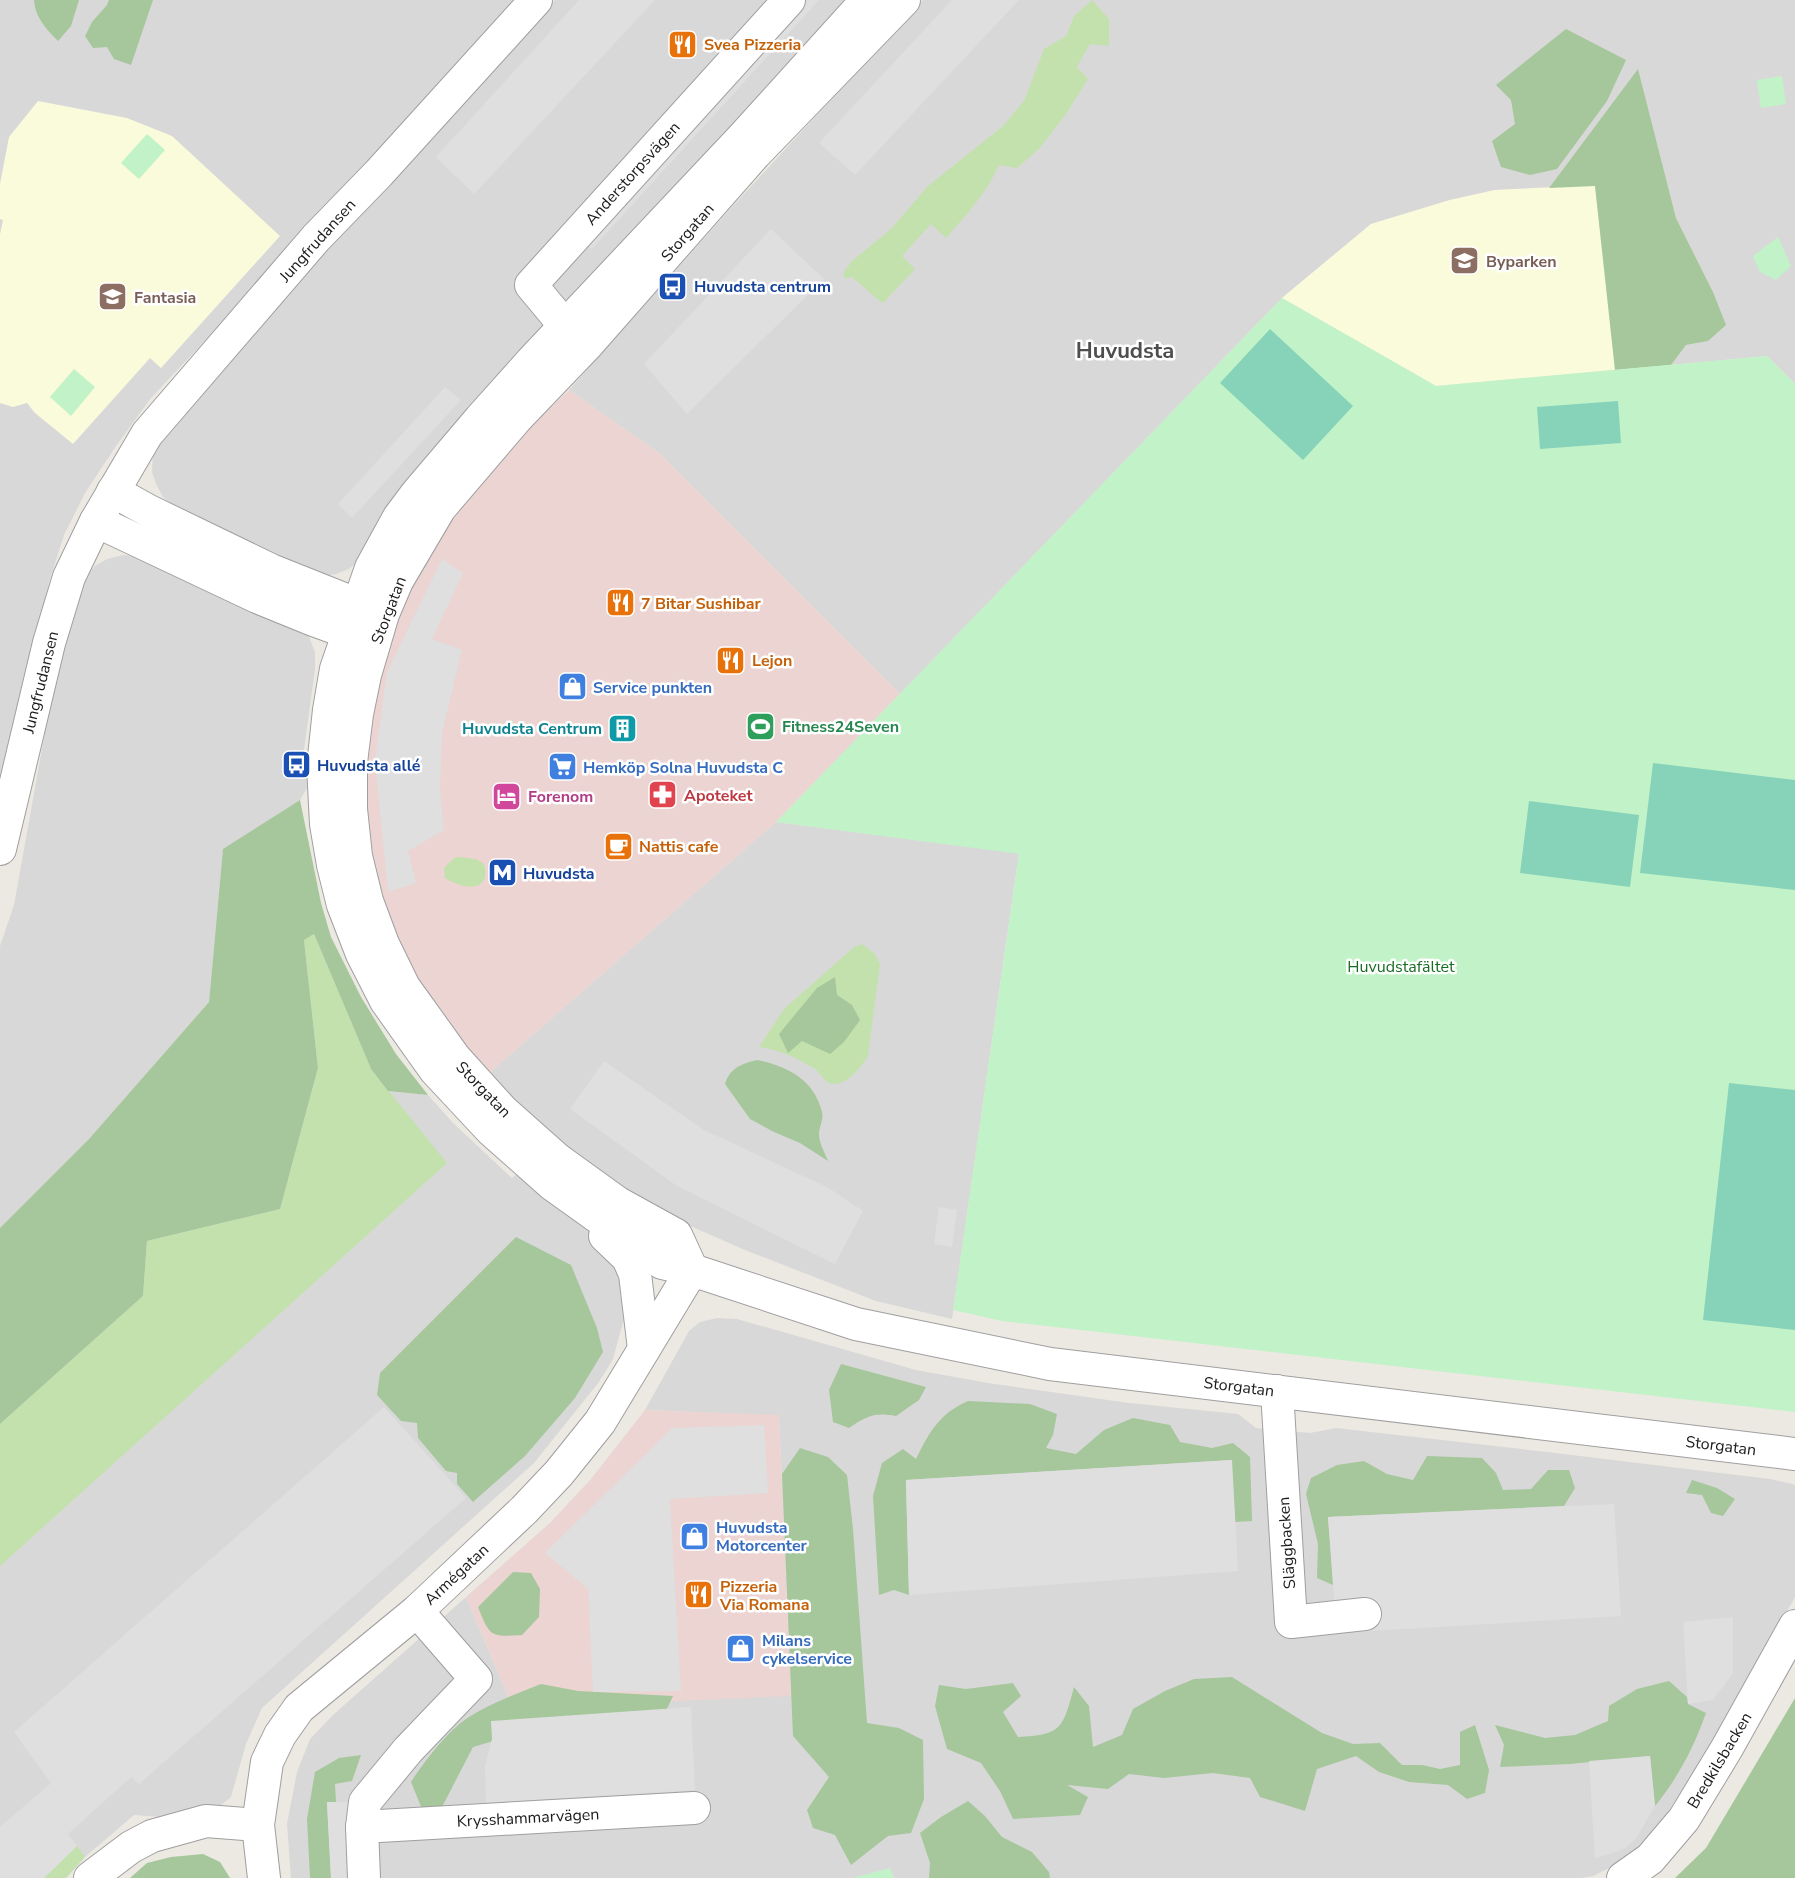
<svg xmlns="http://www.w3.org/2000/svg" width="1795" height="1878" font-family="'Nunito Sans',sans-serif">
	<rect width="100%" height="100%" fill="#ece9e2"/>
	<g fill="#d9d8d8">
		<path d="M 0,0 L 516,0 L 294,246 L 151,398 L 116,446 L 85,493 L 64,535 L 49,582 L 0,803 Z"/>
		<path d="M 555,0 L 853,0 L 362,558 L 349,569 L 336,574 L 324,576 L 295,567 L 176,510 L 163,497 L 156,484 L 152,472 L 153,452 L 166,429 L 326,250 Z"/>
		<path d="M 923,0 L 1795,0 L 1795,384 L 1767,356 L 1671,365 L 1686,345 L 1708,341 L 1713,292 L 1676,218 L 1638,70 L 1549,188 L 1495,190 L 1450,200 L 1371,224 L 1282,298 L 900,694 L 659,453 L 569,390 L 732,207 Z"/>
		<path d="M 123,555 L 142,557 L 297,625 L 309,637 L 315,652 L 315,669 L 304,750 L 307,788 L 300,800 L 223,850 L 209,1002 L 89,1139 L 0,1228 L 0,946 L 14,905 L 54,682 L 81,588 L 86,576 L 95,566 L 107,559 Z"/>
		<path d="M 776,822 L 1019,853 L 952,1319 L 876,1301 L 745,1250 L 670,1217 L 614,1185 L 568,1150 L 525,1113 L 488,1074 Z"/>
		<path d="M 388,1091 L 428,1095 L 453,1123 L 512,1178 L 521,1171 L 611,1249 L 628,1304 L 613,1359 L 599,1382 L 534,1463 L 262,1708 L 246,1744 L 231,1797 L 221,1805 L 210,1810 L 160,1817 L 134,1815 L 85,1857 L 66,1878 L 0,1878 L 0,1424 Z"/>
		<path d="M 717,1318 L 737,1319 L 916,1370 L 988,1383 L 1129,1403 L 1238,1414 L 1256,1428 L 1310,1433 L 1336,1428 L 1547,1452 L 1770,1479 L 1793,1484 L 1795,1486 L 1795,1597 L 1727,1718 L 1651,1839 L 1628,1859 L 1593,1876 L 1582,1878 L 291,1878 L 287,1824 L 297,1772 L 310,1739 L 333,1715 L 466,1597 L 513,1708 L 791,1695 L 779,1416 L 645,1410 L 689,1331 L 700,1322 Z"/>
	</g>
	<g fill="#ebd4d2">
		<path d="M 569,390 L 659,453 L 900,694 L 776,822 L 488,1074 L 430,1005 L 381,906 L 359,803 L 376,670 L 429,544 L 477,479 Z"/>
		<path d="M 645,1410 L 779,1415 L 791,1696 L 513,1708 L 466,1597 L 550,1523 L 591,1479 Z"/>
	</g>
	<g fill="#f9fbdb">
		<path d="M 38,101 L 127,118 L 172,136 L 280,236 L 161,368 L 150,358 L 73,444 L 35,413 L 27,403 L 13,407 L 0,403 L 0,234 L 3,220 L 0,219 L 0,184 L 9,137 Z"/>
		<path d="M 1595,185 L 1615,370 L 1436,386 L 1282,298 L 1371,224 L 1450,200 L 1495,190 Z"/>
	</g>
	<g fill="#c3e1ac">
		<path d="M 1092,0 L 1109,19 L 1109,46 L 1090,44 L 1077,67 L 1088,79 L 1066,114 L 1039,149 L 1017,168 L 999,165 C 986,194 966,215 946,238 L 931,224 L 902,256 L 915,269 L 883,303 C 871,295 863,285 851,277 L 845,279 L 843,273 L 852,261 L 891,229 L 928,186 L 1003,126 L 1024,101 L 1044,49 L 1066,36 L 1074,16 Z"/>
		<path d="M 459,857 L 476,859 L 484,864 C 492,894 462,889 445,878 L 444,868 L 454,858 Z"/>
		<path d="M 314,934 L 371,1069 L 447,1163 L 0,1566 L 0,1424 L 143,1296 L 147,1241 L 280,1209 L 318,1068 L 304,940 Z"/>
		<path d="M 862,944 L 875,954 L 880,964 L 868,1056 C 860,1068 849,1084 833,1084 C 826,1084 820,1073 815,1069 C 797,1058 780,1050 759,1047 L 784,1009 L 854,947 Z"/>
		<path d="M 77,1846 L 85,1857 L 66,1878 L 44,1878 Z"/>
	</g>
	<g fill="#a5c79b">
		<path d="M 34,0 L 79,0 L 71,26 L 58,41 C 46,29 35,17 34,0 Z"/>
		<path d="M 109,0 L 153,0 L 131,65 L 114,59 L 107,47 L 93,48 L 85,36 L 92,22 L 107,5 Z"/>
		<path d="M 1566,29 L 1626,60 L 1607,101 L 1557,169 L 1530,175 L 1501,167 L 1492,141 L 1515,124 L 1511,100 L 1496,85 Z"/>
		<path d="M 1638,69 L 1676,218 L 1713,292 L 1726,325 L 1708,341 L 1686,345 L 1671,365 L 1615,370 L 1595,186 L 1549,188 Z"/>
		<path d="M 300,800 L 321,903 L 331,937 L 361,997 L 396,1054 L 428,1095 L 388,1091 L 371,1069 L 314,934 L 304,940 L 318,1068 L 280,1209 L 147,1241 L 143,1296 L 0,1424 L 0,1228 L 89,1139 L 209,1002 L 223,849 Z"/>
		<path d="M 835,977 L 837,995 L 852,1005 L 860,1020 L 844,1042 L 830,1054 L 802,1041 L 788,1053 L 779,1034 L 817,988 Z"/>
		<path d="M 757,1060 C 786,1066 814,1079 822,1112 C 824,1119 819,1127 819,1134 C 819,1143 825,1153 828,1161 L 800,1143 L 774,1132 L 750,1119 L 725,1084 C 730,1068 741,1064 757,1060 Z"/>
		<path d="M 516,1237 L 571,1265 L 597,1328 L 603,1352 L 575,1398 L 525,1456 L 473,1502 L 457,1484 L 457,1473 L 446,1471 L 418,1438 L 417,1423 L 401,1421 L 377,1395 L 380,1373 Z"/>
		<path d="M 841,1364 L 926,1387 L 919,1400 L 896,1416 C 874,1412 867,1416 849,1428 L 833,1422 L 829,1390 Z"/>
		<path d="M 968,1401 L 1030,1404 L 1057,1414 L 1053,1435 L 1046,1448 L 1076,1454 L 1104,1430 L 1133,1418 L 1170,1425 L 1180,1442 L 1212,1448 L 1233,1443 L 1250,1457 L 1252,1521 L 1235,1522 L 1231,1460 L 906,1480 L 909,1595 L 894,1590 L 879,1595 L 873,1496 L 882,1463 L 903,1449 L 916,1459 C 930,1431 939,1414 968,1401 Z"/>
		<path d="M 800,1448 L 828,1457 L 847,1475 L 853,1529 L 867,1723 L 899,1728 L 923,1740 L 924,1799 L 911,1833 L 888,1836 L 851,1865 L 835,1835 L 813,1828 L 807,1810 L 829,1777 L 793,1736 L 782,1474 Z"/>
		<path d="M 1427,1456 L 1482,1458 L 1496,1473 L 1503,1490 L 1531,1489 L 1548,1470 L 1569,1470 L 1575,1488 L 1564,1506 L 1328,1517 L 1333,1585 L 1317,1578 L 1318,1544 L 1306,1494 L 1311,1478 L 1337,1465 L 1364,1461 L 1387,1474 L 1413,1480 Z"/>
		<path d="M 1692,1480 L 1717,1488 L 1735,1499 L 1723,1516 L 1711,1513 L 1702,1495 L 1686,1493 Z"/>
		<path d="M 513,1572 L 531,1573 L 540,1589 L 539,1617 L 522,1635 C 490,1637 490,1637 478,1607 Z"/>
		<path d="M 1232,1677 L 1322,1733 L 1353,1744 L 1380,1743 L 1402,1765 L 1422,1765 L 1440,1769 L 1460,1765 L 1460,1732 L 1475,1725 L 1489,1770 L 1485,1793 L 1467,1799 L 1448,1785 L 1409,1782 L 1379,1772 L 1356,1756 L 1317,1769 L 1305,1811 L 1260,1797 L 1250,1778 L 1213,1773 L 1164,1778 L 1129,1774 L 1108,1789 L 1067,1785 L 1088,1797 L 1080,1815 L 1013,1819 L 1000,1791 L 981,1763 L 947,1749 L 935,1706 L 939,1685 L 966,1689 L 1013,1683 L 1021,1696 L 1003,1712 L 1018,1737 C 1062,1735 1063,1728 1074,1687 L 1089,1706 L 1093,1747 L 1122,1735 L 1133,1709 L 1165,1691 L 1194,1679 Z"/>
		<path d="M 1669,1681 L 1687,1697 L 1688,1704 L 1706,1713 C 1694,1747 1678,1778 1655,1806 L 1650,1756 L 1570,1764 L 1500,1767 L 1504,1745 L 1495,1725 L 1545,1738 L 1575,1735 L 1608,1721 L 1609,1706 L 1637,1689 Z"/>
		<path d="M 541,1684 L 578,1691 L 673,1696 L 664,1715 L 532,1730 L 473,1747 L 441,1809 L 422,1809 L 411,1782 C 424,1762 449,1729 469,1717 C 492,1702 517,1694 541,1684 Z"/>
		<path d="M 1795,1698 L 1795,1878 L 1675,1878 L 1706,1848 Z"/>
		<path d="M 361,1755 L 352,1781 L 335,1784 L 336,1802 L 327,1803 L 331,1878 L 310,1878 L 307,1819 L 315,1772 L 339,1758 Z"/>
		<path d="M 968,1801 L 985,1816 L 1002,1837 L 1032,1852 L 1049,1872 L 1050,1878 L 929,1878 L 930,1863 L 920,1833 L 941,1817 Z"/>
		<path d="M 203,1854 L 220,1862 L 230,1878 L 130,1878 L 147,1863 L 171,1857 Z"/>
	</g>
	<g fill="#c2f2c8">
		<path d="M 1782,76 L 1786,104 L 1761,108 L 1757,80 Z"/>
		<path d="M 147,134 L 165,150 L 139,179 L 121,163 Z"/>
		<path d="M 1778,237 L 1791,266 L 1776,280 L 1760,272 L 1753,256 Z"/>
		<path d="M 1282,298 L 1436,386 L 1767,356 L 1795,384 L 1795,1412 L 1002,1321 L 953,1310 L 1019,854 L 776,822 Z"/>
		<path d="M 74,369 L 95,387 L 71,416 L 50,397 Z"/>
		<path d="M 890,1868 L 894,1878 L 853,1878 Z"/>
	</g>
	<g fill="#87d3ba">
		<path d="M 1270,329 L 1353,406 L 1303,460 L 1220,383 Z"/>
		<path d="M 1618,401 L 1621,443 L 1540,449 L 1537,407 Z"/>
		<path d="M 1653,763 L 1795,780 L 1795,890 L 1640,873 Z"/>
		<path d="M 1529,801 L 1639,815 L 1630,887 L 1520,873 Z"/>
		<path d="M 1729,1083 L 1795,1090 L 1795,1330 L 1703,1320 Z"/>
	</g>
	<g fill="#dfdfdf">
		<path d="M 579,0 L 655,0 L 474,194 L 436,157 Z"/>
		<path d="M 779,0 L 819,0 L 592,249 L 568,231 Z"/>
		<path d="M 952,0 L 1019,0 L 855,175 L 819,143 Z"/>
		<path d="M 771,229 L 824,279 L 687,414 L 644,364 Z"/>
		<path d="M 445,387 L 461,400 L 352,518 L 338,504 Z"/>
		<path d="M 442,559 L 463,573 L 432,639 L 462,650 L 442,733 L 440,790 L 444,830 L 408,851 L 416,883 L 388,892 L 375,759 L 387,672 Z"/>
		<path d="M 604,1061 L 704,1130 L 827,1187 L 863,1211 L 835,1264 L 677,1186 L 570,1109 Z"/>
		<path d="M 939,1207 L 957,1210 L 952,1247 L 934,1244 Z"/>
		<path d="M 384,1407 L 466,1498 L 139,1784 L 131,1777 L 68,1834 L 77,1846 L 44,1878 L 0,1878 L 0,1827 L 51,1783 L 14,1732 Z"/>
		<path d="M 764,1425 L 768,1493 L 670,1499 L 681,1691 L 593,1692 L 588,1589 L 545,1553 L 672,1428 Z"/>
		<path d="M 1232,1460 L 1238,1571 L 909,1595 L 906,1480 Z"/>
		<path d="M 1614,1504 L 1621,1616 L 1337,1633 L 1328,1517 Z"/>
		<path d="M 1733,1617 L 1733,1673 L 1713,1700 L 1688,1704 L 1683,1622 Z"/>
		<path d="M 691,1707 L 695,1790 L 486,1803 L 485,1765 L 492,1739 L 491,1721 Z"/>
		<path d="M 1650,1756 L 1655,1806 L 1636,1839 L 1625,1848 L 1613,1853 L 1595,1858 L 1589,1761 Z"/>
		<path d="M 327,1802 L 350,1802 L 354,1878 L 331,1878 Z"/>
	</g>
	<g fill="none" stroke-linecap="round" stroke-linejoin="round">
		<defs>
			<g id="minor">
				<path d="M 867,0 L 743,137 L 531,362 L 480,419 L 417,493 L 399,517 L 371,568 L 336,669 L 329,710 L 323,766 L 326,824 L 333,865 L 343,905 L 362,954 L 386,1001 L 435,1070 L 491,1130 L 553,1185 L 662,1263 L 692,1270 L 856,1324 L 1050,1364 L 1795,1454"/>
				<path d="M 580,338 L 565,326 L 531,285 L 789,0"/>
				<path d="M 113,491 L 149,511 L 271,570 L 379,613"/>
				<path d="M 96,521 L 257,597 L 311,619 L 368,640"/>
				<path d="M 0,849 L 49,643 L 69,577 L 96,521 L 147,434 L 316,238 L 379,173 L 536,0"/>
				<path d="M 605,1236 L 628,1258 L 635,1274 L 644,1349"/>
				<path d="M 692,1270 L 676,1235 L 618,1203 L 557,1159 L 503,1111 L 455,1058 L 404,987 L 383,944 L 367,901 L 356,856 L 351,809 L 351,762 L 357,714 L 365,675 L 383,614 L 397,581 L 440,508 L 516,419 L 587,345 L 755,154 L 904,0"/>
				<path d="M 1277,1391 L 1291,1622 L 1365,1614"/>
				<path d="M 362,1827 L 694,1808"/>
				<path d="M 90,1878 L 131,1847 L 152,1836 L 206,1821 L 258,1825"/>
				<path d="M 264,1878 L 258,1825 L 267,1762 L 280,1735 L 299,1708 L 417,1611 L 524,1510 L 559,1473 L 600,1422 L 692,1270"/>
				<path d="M 364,1878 L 362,1827 L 365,1802 L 408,1750 L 476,1679 L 417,1611"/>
				<path d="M 1623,1878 L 1650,1859 L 1684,1819 L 1727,1748 L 1795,1626"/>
			</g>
		</defs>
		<use href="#minor" stroke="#9f9f9f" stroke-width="34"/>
		<use href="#minor" stroke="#fff" stroke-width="32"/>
	</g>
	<defs>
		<symbol id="restaurant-square" viewBox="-11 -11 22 22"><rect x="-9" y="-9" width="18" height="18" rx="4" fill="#e8710a" stroke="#fff"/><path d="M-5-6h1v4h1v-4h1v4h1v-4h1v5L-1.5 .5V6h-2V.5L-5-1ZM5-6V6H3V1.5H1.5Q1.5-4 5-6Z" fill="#fff"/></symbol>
		<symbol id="school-square" viewBox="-11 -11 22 22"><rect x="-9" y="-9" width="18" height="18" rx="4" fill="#8d6e63" stroke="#fff"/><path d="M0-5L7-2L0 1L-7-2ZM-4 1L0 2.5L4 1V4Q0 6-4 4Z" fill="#fff"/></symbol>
		<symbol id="bus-square" viewBox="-11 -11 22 22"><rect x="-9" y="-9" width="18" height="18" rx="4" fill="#1a4fb4" stroke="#fff"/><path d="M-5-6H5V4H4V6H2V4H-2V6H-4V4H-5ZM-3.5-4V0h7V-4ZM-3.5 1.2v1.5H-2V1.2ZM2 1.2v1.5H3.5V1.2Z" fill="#fff"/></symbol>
		<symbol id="shop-square" viewBox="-11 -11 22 22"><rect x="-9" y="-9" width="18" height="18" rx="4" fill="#3f7fe0" stroke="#fff"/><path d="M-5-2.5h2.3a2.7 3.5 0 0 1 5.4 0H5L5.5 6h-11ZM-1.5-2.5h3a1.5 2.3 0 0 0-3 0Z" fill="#fff"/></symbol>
		<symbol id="stadium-square" viewBox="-11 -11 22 22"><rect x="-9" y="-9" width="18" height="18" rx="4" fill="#2e9e5b" stroke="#fff"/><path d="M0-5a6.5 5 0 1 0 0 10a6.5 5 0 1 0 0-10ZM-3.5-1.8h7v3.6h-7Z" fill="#fff"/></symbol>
		<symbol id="building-square" viewBox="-11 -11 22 22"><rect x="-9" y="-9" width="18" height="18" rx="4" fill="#0f9aa8" stroke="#fff"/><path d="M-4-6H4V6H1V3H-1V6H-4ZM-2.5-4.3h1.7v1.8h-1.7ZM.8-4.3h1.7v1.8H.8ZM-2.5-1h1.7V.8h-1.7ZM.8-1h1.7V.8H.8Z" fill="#fff"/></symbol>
		<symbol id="supermarket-square" viewBox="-11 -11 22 22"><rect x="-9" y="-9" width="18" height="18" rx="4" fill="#3f7fe0" stroke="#fff"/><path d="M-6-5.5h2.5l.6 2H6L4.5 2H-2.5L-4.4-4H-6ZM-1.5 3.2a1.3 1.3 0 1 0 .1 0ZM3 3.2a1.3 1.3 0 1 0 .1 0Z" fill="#fff"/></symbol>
		<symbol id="pharmacy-square" viewBox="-11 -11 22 22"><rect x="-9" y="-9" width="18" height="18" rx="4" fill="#e0444e" stroke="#fff"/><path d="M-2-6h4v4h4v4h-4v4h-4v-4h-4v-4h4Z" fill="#fff"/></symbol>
		<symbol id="hotel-square" viewBox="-11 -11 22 22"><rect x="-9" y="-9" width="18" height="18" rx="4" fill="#d1479c" stroke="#fff"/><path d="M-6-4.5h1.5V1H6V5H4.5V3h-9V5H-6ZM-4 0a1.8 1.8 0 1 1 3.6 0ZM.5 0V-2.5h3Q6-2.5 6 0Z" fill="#fff"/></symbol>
		<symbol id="cafe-square" viewBox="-11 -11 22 22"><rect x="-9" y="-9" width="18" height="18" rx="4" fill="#e8710a" stroke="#fff"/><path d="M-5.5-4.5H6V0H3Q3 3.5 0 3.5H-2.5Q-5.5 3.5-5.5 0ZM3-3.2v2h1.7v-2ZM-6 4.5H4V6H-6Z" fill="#fff"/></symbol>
		<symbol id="metro-square" viewBox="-11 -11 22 22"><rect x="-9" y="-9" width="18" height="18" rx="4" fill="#1a4fb4" stroke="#fff"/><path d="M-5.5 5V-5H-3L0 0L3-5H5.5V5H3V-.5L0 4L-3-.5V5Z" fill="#fff"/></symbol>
	</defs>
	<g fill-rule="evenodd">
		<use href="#restaurant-square" x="666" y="28" width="33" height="33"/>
		<use href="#school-square" x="1448" y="244" width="33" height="33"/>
		<use href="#bus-square" x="656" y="270" width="33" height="33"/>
		<use href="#school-square" x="96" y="280" width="33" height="33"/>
		<use href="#restaurant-square" x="604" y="586" width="33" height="33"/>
		<use href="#restaurant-square" x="714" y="644" width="33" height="33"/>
		<use href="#shop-square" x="556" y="670" width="33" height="33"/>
		<use href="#stadium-square" x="744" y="710" width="33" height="33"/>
		<use href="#building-square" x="606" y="712" width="33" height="33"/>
		<use href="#bus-square" x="280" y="748" width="33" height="33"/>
		<use href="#supermarket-square" x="546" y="750" width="33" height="33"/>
		<use href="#pharmacy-square" x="646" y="778" width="33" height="33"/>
		<use href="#hotel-square" x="490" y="780" width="33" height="33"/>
		<use href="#cafe-square" x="602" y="830" width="33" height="33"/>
		<use href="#metro-square" x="486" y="856" width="33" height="33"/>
		<use href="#shop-square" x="678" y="1520" width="33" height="33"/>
		<use href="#restaurant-square" x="682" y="1578" width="33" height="33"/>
		<use href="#shop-square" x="724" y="1632" width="33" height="33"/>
	</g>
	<g text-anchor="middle" stroke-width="5" stroke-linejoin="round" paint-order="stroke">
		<g font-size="16" font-weight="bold" fill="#c56008" stroke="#fff" text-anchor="start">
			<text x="704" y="50">Svea Pizzeria</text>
			<text x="641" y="609">7 Bitar Sushibar</text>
			<text x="752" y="666">Lejon</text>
			<text x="639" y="852">Nattis cafe</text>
			<text x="720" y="1592">Pizzeria<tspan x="720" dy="18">Via Romana</tspan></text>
		</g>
		<g font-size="16" fill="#1b1b1b" stroke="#fff">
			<text transform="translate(632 173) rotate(-48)" y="6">Anderstorpsvägen</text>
			<text transform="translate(687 232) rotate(-49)" y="6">Storgatan</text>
			<text transform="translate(317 240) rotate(-48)" y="6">Jungfrudansen</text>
			<text transform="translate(388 610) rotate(-69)" y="6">Storgatan</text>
			<text transform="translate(40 682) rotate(-76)" y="6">Jungfrudansen</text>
			<text transform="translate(484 1089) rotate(46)" y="6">Storgatan</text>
			<text transform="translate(1239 1386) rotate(7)" y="6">Storgatan</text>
			<text transform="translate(1721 1445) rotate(7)" y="6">Storgatan</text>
			<text transform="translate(1286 1543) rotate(-94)" y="6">Släggbacken</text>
			<text transform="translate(456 1574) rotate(-43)" y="6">Armégatan</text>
			<text transform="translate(1719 1760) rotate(-59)" y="6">Bredkilsbacken</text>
			<text transform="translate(528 1817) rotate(-3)" y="6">Krysshammarvägen</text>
		</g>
		<g font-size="16" font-weight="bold" fill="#785e54" stroke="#fff" text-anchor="start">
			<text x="1486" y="267">Byparken</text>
			<text x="134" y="303">Fantasia</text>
		</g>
		<g font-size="16" font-weight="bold" fill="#164399" stroke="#fff" text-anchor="start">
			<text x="694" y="292">Huvudsta centrum</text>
			<text x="317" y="771">Huvudsta allé</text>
			<text x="523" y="879">Huvudsta</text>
		</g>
		<g font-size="16" font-weight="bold" fill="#366cbe" stroke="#fff" text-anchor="start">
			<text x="593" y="693">Service punkten</text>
			<text x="583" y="773">Hemköp Solna Huvudsta C</text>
			<text x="716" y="1533">Huvudsta<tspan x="716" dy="18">Motorcenter</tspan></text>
			<text x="762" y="1646">Milans<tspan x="762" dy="18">cykelservice</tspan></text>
		</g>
		<g font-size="16" font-weight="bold" fill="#27864d" stroke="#fff" text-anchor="start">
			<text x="782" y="732">Fitness24Seven</text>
		</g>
		<g font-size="16" font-weight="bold" fill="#0d838f" stroke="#fff" text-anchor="end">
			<text x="602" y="734">Huvudsta Centrum</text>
		</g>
		<g font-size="16" font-weight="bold" fill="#be3a42" stroke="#fff" text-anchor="start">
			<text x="684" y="801">Apoteket</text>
		</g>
		<g font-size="16" font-weight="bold" fill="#b23c85" stroke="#fff" text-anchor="start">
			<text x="528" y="802">Forenom</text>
		</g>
		<g font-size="16" fill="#166c22" stroke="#fff">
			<text x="1401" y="972">Huvudstafältet</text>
		</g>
		<g font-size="22" font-weight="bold" fill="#4e4e4e" stroke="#fff">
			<text x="1125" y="358">Huvudsta</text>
		</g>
	</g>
</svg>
